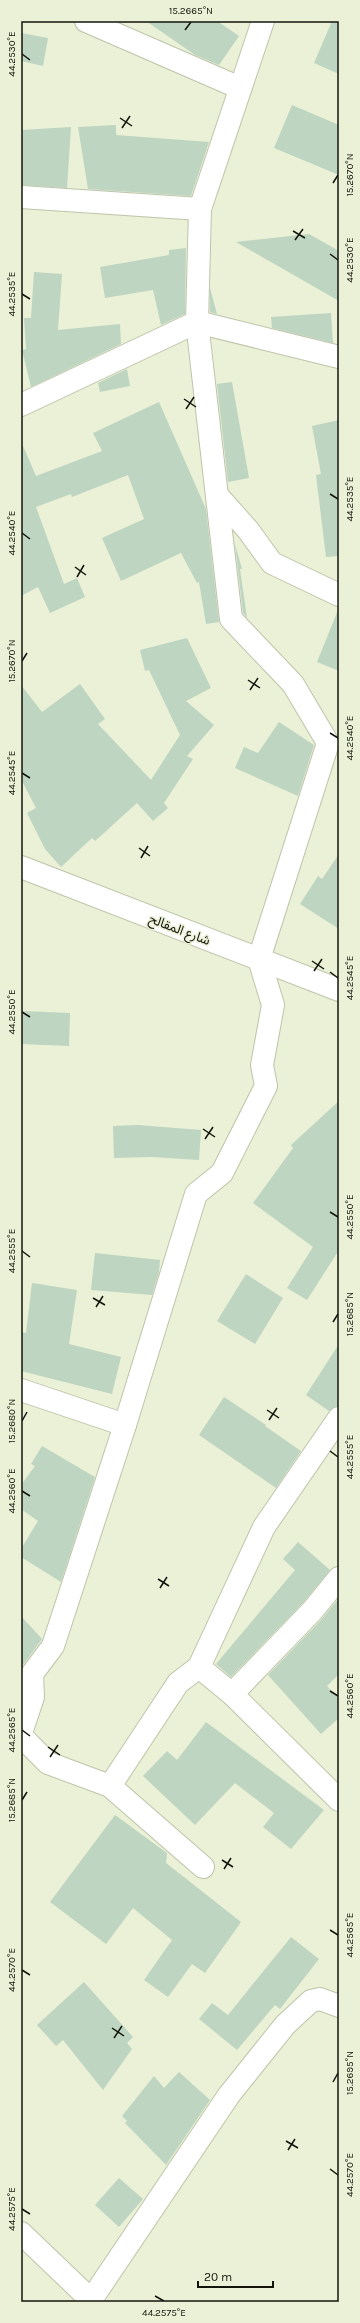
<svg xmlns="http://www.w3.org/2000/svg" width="360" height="2323" font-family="Karla,'Noto Sans Arabic',sans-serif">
	<rect width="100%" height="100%" fill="#eaf1d6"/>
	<g fill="#bed5c1">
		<path d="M 146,21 L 217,21 L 239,36 L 219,65 L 195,55 Z"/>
		<path d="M 332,21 L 339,21 L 339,74 L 314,63 Z"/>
		<path d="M 21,33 L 48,38 L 43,66 L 21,61 Z"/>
		<path d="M 292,105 L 339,125 L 339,175 L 274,148 Z"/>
		<path d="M 116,125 L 116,135 L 209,142 L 191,196 L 88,189 L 78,127 Z"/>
		<path d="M 71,127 L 67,188 L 21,185 L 21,130 Z"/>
		<path d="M 309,234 L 339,251 L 339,301 L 236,242 Z"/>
		<path d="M 186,248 L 185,314 L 161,325 L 153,290 L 105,298 L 100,267 L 169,255 L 169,250 Z"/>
		<path d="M 34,272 L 62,274 L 58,330 L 120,324 L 121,344 L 31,387 L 22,350 L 26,349 L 24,318 L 31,318 Z"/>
		<path d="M 210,288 L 217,314 L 210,312 Z"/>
		<path d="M 331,313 L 333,343 L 272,328 L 271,317 Z"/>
		<path d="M 127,369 L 130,386 L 100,392 L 98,383 Z"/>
		<path d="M 232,382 L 249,478 L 228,482 L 217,384 Z"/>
		<path d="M 159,402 L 206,509 L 219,622 L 206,624 L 199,582 L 197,583 L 181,553 L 121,581 L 102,538 L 144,519 L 128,475 L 72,497 L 71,494 L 36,507 L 64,584 L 77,578 L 85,597 L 50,613 L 38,587 L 21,596 L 21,441 L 36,476 L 102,451 L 93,433 Z"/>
		<path d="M 339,420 L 339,556 L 326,557 L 316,475 L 321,474 L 312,426 Z"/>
		<path d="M 235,544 L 242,569 L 240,569 L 247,618 L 243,613 Z"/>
		<path d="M 338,610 L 339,610 L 339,671 L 317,662 Z"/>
		<path d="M 187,638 L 211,688 L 186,701 L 214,725 L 187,756 L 193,759 L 164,803 L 168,808 L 153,821 L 137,803 L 95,841 L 92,838 L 61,867 L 45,849 L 27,813 L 36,808 L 21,779 L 21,685 L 42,712 L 80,684 L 105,719 L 98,724 L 151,780 L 180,735 L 149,670 L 145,671 L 140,650 Z"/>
		<path d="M 279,722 L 314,745 L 298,796 L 235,768 L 244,747 L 258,753 Z"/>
		<path d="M 339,854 L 339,929 L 300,904 L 318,876 L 322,879 Z"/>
		<path d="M 21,1011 L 70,1013 L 69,1046 L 21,1044 Z"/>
		<path d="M 339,1101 L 339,1250 L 307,1300 L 287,1288 L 313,1247 L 253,1203 L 293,1148 L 291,1145 Z"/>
		<path d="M 138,1125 L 201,1130 L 199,1160 L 152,1157 L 114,1158 L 113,1126 Z"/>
		<path d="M 95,1253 L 160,1260 L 159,1272 L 152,1295 L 91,1290 Z"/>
		<path d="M 246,1274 L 283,1298 L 255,1344 L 217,1321 Z"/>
		<path d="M 32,1283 L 77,1290 L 69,1344 L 121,1357 L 112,1394 L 21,1371 L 21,1332 L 26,1333 Z"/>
		<path d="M 339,1344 L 339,1406 L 329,1411 L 306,1395 Z"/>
		<path d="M 224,1397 L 266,1425 L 265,1426 L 301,1451 L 276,1488 L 199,1435 Z"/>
		<path d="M 42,1446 L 95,1477 L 61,1582 L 21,1557 L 21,1549 L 38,1521 L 21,1509 L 21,1485 L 35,1466 L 31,1464 Z"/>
		<path d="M 298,1542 L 330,1570 L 303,1603 L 231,1677 L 216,1664 L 295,1570 L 283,1559 Z"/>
		<path d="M 339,1598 L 339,1674 L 327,1686 L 339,1699 L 339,1718 L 321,1734 L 268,1675 L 321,1620 Z"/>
		<path d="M 21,1616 L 42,1639 L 23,1665 L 21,1663 Z"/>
		<path d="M 206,1722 L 324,1810 L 291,1849 L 263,1827 L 274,1813 L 235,1783 L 195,1825 L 143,1776 L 167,1751 L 177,1760 Z"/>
		<path d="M 115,1815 L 167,1853 L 166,1863 L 241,1922 L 205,1973 L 192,1964 L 168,1997 L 144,1980 L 172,1940 L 133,1908 L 106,1944 L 50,1902 Z"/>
		<path d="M 291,1937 L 319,1959 L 280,2009 L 275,2005 L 237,2050 L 199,2019 L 212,2003 L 228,2015 Z"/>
		<path d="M 84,1982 L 133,2037 L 127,2043 L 132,2049 L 103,2090 L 63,2040 L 56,2046 L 37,2025 Z"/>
		<path d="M 179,2072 L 210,2100 L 166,2165 L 125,2123 L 127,2121 L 122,2116 L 154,2076 L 164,2088 Z"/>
		<path d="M 119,2178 L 143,2199 L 119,2227 L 95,2205 Z"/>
	</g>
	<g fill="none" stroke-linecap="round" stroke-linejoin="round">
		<defs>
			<g id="minor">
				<path d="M 86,21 L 240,88"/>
				<path d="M 21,197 L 200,209"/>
				<path d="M 21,405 L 197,322 L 339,357"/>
				<path d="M 217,495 L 248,530 L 272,563 L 339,595"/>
				<path d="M 21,867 L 339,990"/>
				<path d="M 21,1390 L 125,1425"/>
				<path d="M 199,1667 L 232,1694 L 339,1800"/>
				<path d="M 232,1694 L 312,1611 L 339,1578"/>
				<path d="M 21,1733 L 33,1697 L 32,1674 L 53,1646 L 125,1425 L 196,1194 L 222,1173 L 266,1086 L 262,1065 L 273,1005 L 259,959 L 328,743 L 293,684 L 231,619 L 197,322 L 200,209 L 263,21"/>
				<path d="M 21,1736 L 48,1763 L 110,1786 L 203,1867"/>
				<path d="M 110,1786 L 178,1683 L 199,1667 L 264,1527 L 339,1418"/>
				<path d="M 21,2233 L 91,2300 L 229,2095 L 285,2025 L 311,2001 L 320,1999 L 339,2006"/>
			</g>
		</defs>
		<use href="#minor" stroke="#bdc4aa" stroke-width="24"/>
		<use href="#minor" stroke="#fff" stroke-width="22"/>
	</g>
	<path fill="none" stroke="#13150c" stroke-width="1.5" d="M 185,30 L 191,22M 22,54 L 30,60M 120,118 L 132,126M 122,128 L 130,116M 333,183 L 338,175M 293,231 L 305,238M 295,240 L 303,229M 330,254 L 338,260M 22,294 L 30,299M 184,399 L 196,407M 186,409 L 194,397M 330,494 L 338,499M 22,533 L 30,539M 75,567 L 86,575M 77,577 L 84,565M 22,661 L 27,653M 248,680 L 260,688M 250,690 L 258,678M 330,733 L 338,738M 22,773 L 30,778M 139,848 L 150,856M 141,858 L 148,846M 312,961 L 324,969M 314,971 L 322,959M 330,972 L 338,978M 22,1012 L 30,1017M 203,1129 L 215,1137M 205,1139 L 213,1127M 330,1212 L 338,1217M 22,1251 L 30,1257M 93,1298 L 105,1305M 96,1307 L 103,1296M 333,1322 L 338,1314M 267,1410 L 279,1418M 269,1420 L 277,1408M 22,1421 L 27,1412M 330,1451 L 338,1457M 22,1491 L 30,1496M 158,1579 L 169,1586M 160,1588 L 167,1577M 330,1691 L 338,1696M 22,1730 L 30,1736M 48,1747 L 60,1755M 50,1757 L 58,1745M 22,1800 L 27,1792M 222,1860 L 233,1867M 224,1869 L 231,1858M 330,1930 L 338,1935M 22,1970 L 30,1975M 112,2028 L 124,2036M 114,2038 L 122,2026M 333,2082 L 338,2073M 286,2141 L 298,2148M 288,2150 L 295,2139M 330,2169 L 338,2175M 22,2209 L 30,2214M 155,2296 L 164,2301"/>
	<g text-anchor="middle" stroke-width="3" stroke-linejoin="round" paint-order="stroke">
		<g font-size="13" fill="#13150c" stroke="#eaf1d6">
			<text transform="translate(180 929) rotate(21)" y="5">شارع المقالح</text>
		</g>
	</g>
	<rect width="360" height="2323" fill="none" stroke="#eaf1d6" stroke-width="44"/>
	<path d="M198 2281v6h75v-6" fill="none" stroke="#13150c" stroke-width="2"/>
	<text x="204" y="2281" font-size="12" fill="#13150c" stroke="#eaf1d6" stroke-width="3" paint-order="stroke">20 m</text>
	<rect x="22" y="22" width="316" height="2279" fill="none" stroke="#13150c" stroke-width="1.5"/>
	<g font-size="10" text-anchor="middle" fill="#13150c">
		<text x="191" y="14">15.2665°N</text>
		<text transform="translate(11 54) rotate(-90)" y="4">44.2530°E</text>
		<text transform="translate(349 175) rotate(-90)" y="4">15.2670°N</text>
		<text transform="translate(349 260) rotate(-90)" y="4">44.2530°E</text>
		<text transform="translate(11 294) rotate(-90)" y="4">44.2535°E</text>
		<text transform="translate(349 499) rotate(-90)" y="4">44.2535°E</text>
		<text transform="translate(11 533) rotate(-90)" y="4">44.2540°E</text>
		<text transform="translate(11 661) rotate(-90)" y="4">15.2670°N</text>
		<text transform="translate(349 738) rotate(-90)" y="4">44.2540°E</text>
		<text transform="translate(11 773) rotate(-90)" y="4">44.2545°E</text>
		<text transform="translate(349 978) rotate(-90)" y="4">44.2545°E</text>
		<text transform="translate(11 1012) rotate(-90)" y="4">44.2550°E</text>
		<text transform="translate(349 1217) rotate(-90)" y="4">44.2550°E</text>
		<text transform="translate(11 1251) rotate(-90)" y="4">44.2555°E</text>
		<text transform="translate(349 1314) rotate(-90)" y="4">15.2685°N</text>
		<text transform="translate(11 1421) rotate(-90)" y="4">15.2680°N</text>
		<text transform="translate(349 1457) rotate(-90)" y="4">44.2555°E</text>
		<text transform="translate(11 1491) rotate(-90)" y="4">44.2560°E</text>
		<text transform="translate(349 1696) rotate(-90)" y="4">44.2560°E</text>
		<text transform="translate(11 1730) rotate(-90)" y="4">44.2565°E</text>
		<text transform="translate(11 1800) rotate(-90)" y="4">15.2685°N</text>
		<text transform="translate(349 1935) rotate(-90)" y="4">44.2565°E</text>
		<text transform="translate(11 1970) rotate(-90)" y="4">44.2570°E</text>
		<text transform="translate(349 2073) rotate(-90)" y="4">15.2695°N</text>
		<text transform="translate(349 2175) rotate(-90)" y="4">44.2570°E</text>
		<text transform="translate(11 2209) rotate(-90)" y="4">44.2575°E</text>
		<text x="164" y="2316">44.2575°E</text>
	</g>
</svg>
